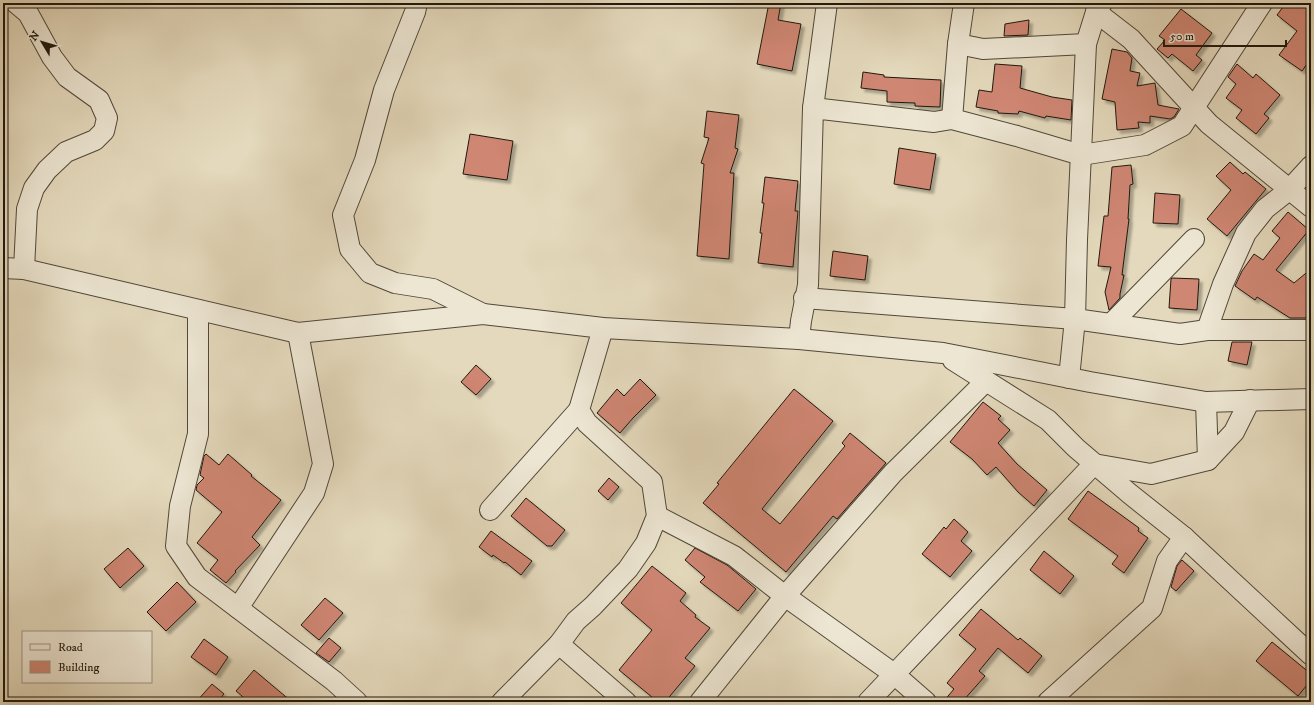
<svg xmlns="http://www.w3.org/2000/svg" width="1314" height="705" font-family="'IM FELL DW Pica',serif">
	<defs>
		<filter id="shadow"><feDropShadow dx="3.5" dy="3.5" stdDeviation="1" flood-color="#0004"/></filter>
	</defs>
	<rect width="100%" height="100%" fill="#e4d9bc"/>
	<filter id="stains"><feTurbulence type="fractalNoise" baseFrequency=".005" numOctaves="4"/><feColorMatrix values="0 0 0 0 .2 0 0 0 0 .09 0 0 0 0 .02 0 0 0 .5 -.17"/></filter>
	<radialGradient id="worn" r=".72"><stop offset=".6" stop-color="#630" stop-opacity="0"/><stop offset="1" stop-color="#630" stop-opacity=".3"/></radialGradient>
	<g fill="#cf8673" stroke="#1f180e" filter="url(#shadow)">
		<path d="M 769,3 L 781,3 L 778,20 L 801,24 L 792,71 L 757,64 Z"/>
		<path d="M 1286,3 L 1305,3 L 1311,8 L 1311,58 L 1302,71 L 1279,55 L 1297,31 L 1277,15 Z"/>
		<path d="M 1181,9 L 1212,33 L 1196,55 L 1202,60 L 1193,71 L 1172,54 L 1168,58 L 1157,49 L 1165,40 L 1159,36 Z"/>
		<path d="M 1029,20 L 1028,35 L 1004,36 L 1005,24 Z"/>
		<path d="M 1112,49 L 1127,52 L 1132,58 L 1130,71 L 1140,73 L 1137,86 L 1155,83 L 1158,105 L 1179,109 L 1174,117 L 1170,119 L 1150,116 L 1150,123 L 1138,122 L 1139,128 L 1117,130 L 1115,102 L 1102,99 Z"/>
		<path d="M 995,64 L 1022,66 L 1020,88 L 1052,97 L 1072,100 L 1071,120 L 1046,116 L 1045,118 L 1019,111 L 1018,114 L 998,113 L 998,111 L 976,107 L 979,90 L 992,92 Z"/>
		<path d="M 1237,64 L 1253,78 L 1256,74 L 1280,95 L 1264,114 L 1269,118 L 1256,134 L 1236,118 L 1242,110 L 1226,98 L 1236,84 L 1228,77 Z"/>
		<path d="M 863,72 L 884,75 L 884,77 L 941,80 L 940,107 L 915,106 L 915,103 L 887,102 L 887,91 L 861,88 Z"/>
		<path d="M 707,111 L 739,115 L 735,148 L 738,149 L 730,173 L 734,173 L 729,259 L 697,256 L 704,164 L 701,163 L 709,138 L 704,137 Z"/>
		<path d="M 470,134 L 513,141 L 507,180 L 463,174 Z"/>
		<path d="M 899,148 L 936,154 L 930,190 L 894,184 Z"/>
		<path d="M 1230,162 L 1243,174 L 1245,172 L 1266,189 L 1227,236 L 1207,219 L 1231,190 L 1216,176 Z"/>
		<path d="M 1131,165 L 1133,184 L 1130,185 L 1128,219 L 1129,219 L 1122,275 L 1124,275 L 1120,294 L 1120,298 L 1109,310 L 1105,292 L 1111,267 L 1098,266 L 1104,216 L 1108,216 L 1112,167 Z"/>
		<path d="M 765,177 L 798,181 L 795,211 L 798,211 L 793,267 L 758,263 L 762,233 L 760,233 L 764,203 L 762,203 Z"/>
		<path d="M 1155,193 L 1180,195 L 1178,224 L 1153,223 Z"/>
		<path d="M 1288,212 L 1309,230 L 1276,270 L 1294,283 L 1311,269 L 1311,311 L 1306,318 L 1290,318 L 1257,297 L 1255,300 L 1235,286 L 1242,271 L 1254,254 L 1263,260 L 1280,238 L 1272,231 Z"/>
		<path d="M 833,251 L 868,256 L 865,280 L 830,276 Z"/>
		<path d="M 1172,278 L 1199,279 L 1197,310 L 1169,308 L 1171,279 Z"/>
		<path d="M 1232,342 L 1252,342 L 1247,365 L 1228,361 Z"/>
		<path d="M 476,365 L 491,379 L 476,395 L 461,382 Z"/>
		<path d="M 640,379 L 656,395 L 633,418 L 620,433 L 597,413 L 617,389 L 624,396 Z"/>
		<path d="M 794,389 L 833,421 L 762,509 L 780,524 L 845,446 L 842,443 L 850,433 L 886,463 L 837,519 L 833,516 L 786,572 L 703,503 L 719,484 L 717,483 Z"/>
		<path d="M 983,402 L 1001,416 L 998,419 L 1010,430 L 998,443 L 1017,464 L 1047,490 L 1034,506 L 1018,492 L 996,467 L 987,475 L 972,459 L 950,442 Z"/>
		<path d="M 206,454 L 219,465 L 228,454 L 252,475 L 251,476 L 281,500 L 252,537 L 260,545 L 235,571 L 236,572 L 226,583 L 210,570 L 218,560 L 197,543 L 222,512 L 196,490 L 197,485 L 204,478 L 200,475 L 204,456 Z"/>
		<path d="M 609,478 L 619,487 L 608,500 L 598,491 Z"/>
		<path d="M 1088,491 L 1139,528 L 1138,531 L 1148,538 L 1124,573 L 1112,564 L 1118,556 L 1068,519 Z"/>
		<path d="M 526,498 L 565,530 L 552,546 L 547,546 L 511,516 Z"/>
		<path d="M 954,519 L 968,532 L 961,541 L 972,551 L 950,577 L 922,554 L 944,527 L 946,529 Z"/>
		<path d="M 491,531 L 532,561 L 521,575 L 505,562 L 504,563 L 493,555 L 492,557 L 479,547 Z"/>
		<path d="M 128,548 L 144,566 L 120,588 L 104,569 Z"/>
		<path d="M 695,548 L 727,565 L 756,589 L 738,611 L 700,582 L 705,577 L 685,560 Z"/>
		<path d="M 1044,551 L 1074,576 L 1060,594 L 1030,570 Z"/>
		<path d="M 1182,560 L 1194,571 L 1176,591 L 1171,587 L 1177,566 Z"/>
		<path d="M 652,566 L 686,593 L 680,601 L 696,615 L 695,617 L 710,628 L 685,658 L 695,666 L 665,702 L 658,702 L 619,670 L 652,630 L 621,603 Z"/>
		<path d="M 177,582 L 196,602 L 166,631 L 147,612 Z"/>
		<path d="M 325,598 L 343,613 L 319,640 L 301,625 Z"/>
		<path d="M 981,609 L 1018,640 L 1020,638 L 1042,656 L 1028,673 L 998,648 L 979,671 L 985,676 L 962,702 L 943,702 L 954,689 L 947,683 L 976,649 L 959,635 Z"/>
		<path d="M 329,638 L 341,648 L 329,662 L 316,653 Z"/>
		<path d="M 204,639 L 228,657 L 216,675 L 191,657 Z"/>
		<path d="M 1272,642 L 1311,674 L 1311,680 L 1298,696 L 1256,661 Z"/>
		<path d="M 254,670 L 292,702 L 249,702 L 236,691 Z"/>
		<path d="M 212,684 L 224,694 L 217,702 L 196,702 Z"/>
	</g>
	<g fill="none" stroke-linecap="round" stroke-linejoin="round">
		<defs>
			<g id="minor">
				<path d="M 16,3 L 28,13 L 52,57 L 67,77 L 99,100 L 107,118 L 104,131 L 95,140 L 66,152 L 47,170 L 34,188 L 27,209 L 24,269"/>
				<path d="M 417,3 L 415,12 L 384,90 L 365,160 L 343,215 L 350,249 L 370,273 L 395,283 L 433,289 L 483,314"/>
				<path d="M 1096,12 L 1131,39 L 1209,124 L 1311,207"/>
				<path d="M 958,44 L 983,49 L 1086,44"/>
				<path d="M 813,108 L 827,3"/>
				<path d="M 952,119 L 958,44 L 964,3"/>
				<path d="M 3,268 L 24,269 L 298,333 L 483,314 L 603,328 L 799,339 L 943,353 L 1090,382 L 1206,402 L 1311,399"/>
				<path d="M 804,298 L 1075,319 L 1180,334 L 1207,330 L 1311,330"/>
				<path d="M 198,310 L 198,434 L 180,506 L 176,546 L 197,577 L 334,681 L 357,702"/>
				<path d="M 1111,324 L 1194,239"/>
				<path d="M 1207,330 L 1223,284 L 1246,233 L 1265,209 L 1289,190 L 1311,166"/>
				<path d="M 799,339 L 801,321 L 808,285 L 813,108 L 934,122 L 952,119 L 1017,136 L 1081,155 L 1145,145 L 1182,126 L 1262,3"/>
				<path d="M 953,360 L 1048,420 L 1076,448 L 1130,494 L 1184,537 L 1311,655"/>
				<path d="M 1069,378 L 1075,319 L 1077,240 L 1086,44 L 1096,12 L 1102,3"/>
				<path d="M 1206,402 L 1208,460"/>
				<path d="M 490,510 L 579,410"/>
				<path d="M 657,516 L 734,556 L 785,596 L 894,674 L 926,702"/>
				<path d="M 238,608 L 314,493 L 323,464 L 298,333"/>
				<path d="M 559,644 L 626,702"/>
				<path d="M 502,702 L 559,644 L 576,621 L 593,606 L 628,569 L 646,543 L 657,516 L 652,482 L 587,423 L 579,410 L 603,328"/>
				<path d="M 700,702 L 785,596 L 893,473 L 986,381"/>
				<path d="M 868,702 L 1094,464 L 1151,474 L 1208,460 L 1234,432 L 1250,400"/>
				<path d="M 1048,702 L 1152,608 L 1167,561 L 1184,537"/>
			</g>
		</defs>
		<use href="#minor" stroke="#50483a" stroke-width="22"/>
		<use href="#minor" stroke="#ede6d3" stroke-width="20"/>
	</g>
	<rect width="1314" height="705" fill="none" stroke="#e4d9bc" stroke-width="16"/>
	<rect x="4" y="4" width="1306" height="697" fill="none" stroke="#1f180e" stroke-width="2"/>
	<rect x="8" y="8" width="1298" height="689" fill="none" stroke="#1f180e"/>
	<rect x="22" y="631" width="130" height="52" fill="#ede6d3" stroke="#9b9484"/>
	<rect x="30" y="644" width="20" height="6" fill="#ede6d3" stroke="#9b9484"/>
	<text x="58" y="651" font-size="12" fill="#1f180e">Road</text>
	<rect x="30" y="661" width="20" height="12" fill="#cf8673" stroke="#9b9484"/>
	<text x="58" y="671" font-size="12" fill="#1f180e">Building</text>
	<g transform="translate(42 42) rotate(308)" stroke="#ede6d3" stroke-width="3" paint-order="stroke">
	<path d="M0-3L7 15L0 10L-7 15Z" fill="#1f180e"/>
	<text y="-6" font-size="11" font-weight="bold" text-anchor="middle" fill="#1f180e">N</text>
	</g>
	<path d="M1164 40v6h122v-6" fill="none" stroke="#1f180e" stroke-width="2"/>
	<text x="1170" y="40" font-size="12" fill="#1f180e" stroke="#ede6d3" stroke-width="3" paint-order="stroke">50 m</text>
	<rect width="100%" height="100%" filter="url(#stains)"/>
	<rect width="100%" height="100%" fill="url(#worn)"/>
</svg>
